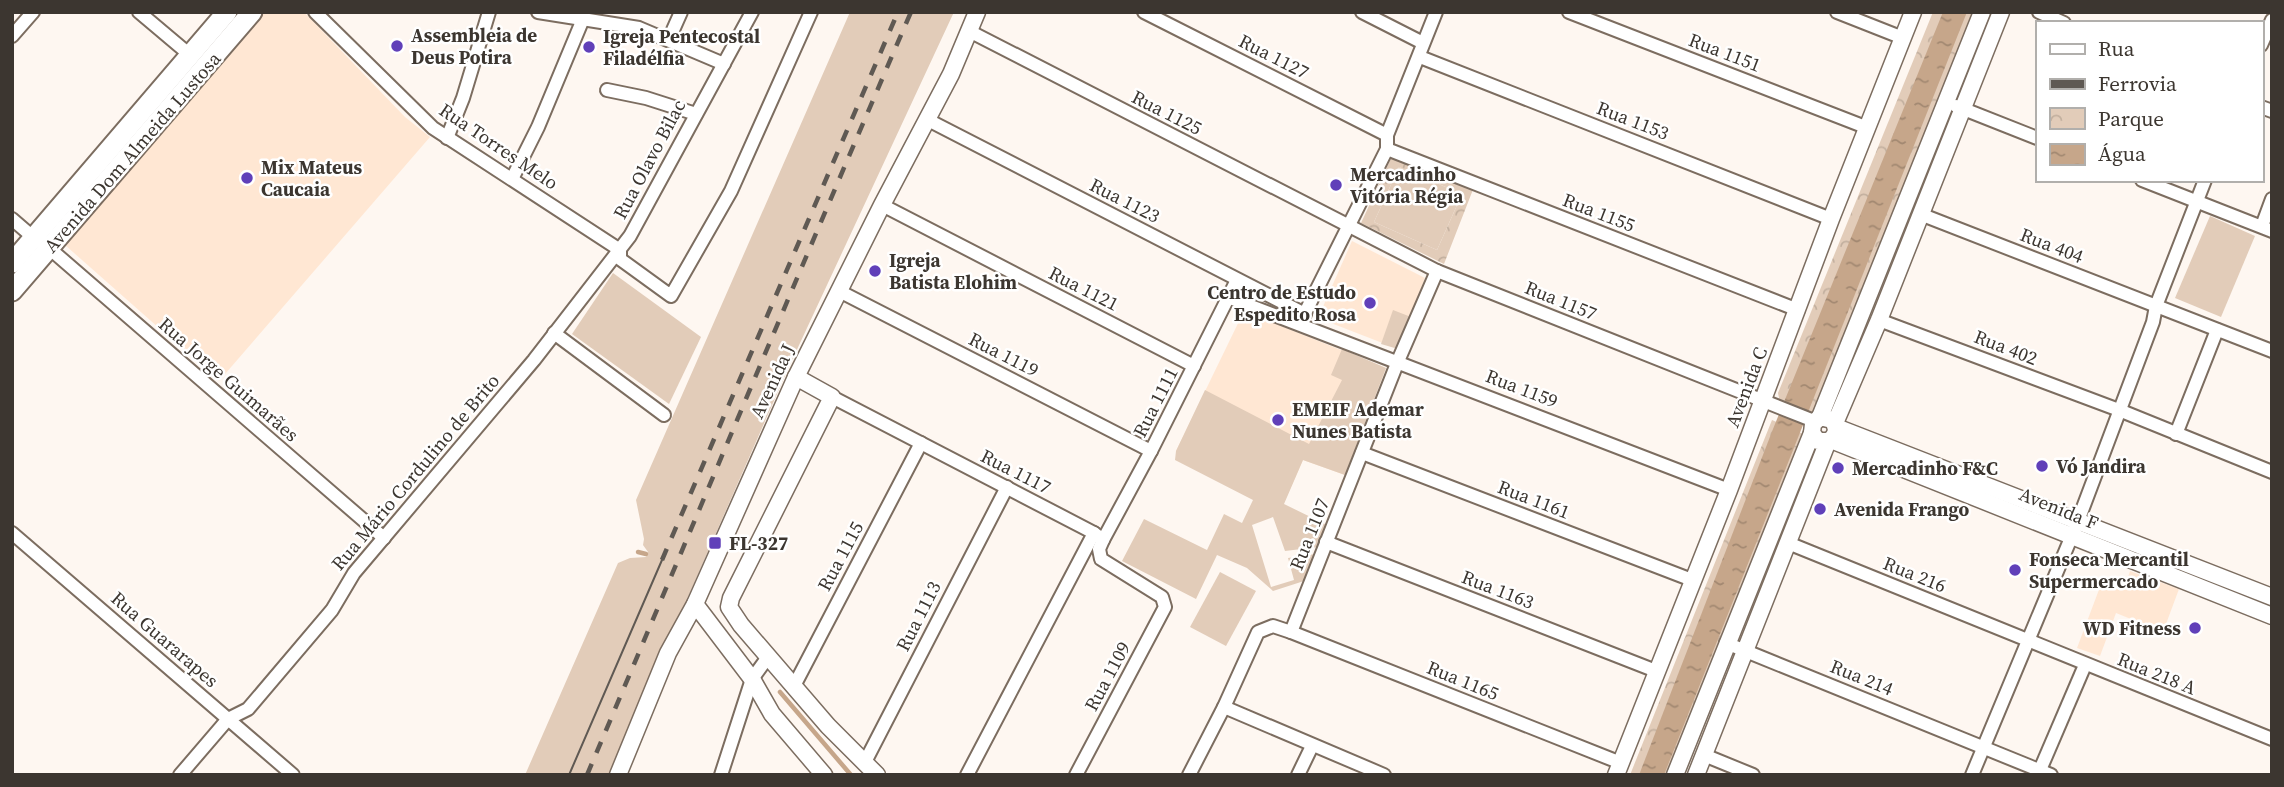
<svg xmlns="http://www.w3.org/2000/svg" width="2284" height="787" font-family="'Source Serif 4',serif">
	<defs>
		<pattern id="park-crowns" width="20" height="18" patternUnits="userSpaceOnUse" patternTransform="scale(1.75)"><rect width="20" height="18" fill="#e2ccb9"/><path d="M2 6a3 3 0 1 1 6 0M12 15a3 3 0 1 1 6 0" fill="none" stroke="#c3b09f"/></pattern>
		<pattern id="water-ripples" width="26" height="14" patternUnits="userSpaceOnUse" patternTransform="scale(1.75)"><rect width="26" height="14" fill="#c6a68a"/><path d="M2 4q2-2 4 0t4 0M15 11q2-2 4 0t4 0" fill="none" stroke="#a28871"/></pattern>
	</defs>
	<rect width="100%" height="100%" fill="#fef7f1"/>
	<g fill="#ffe7d3">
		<path d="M 264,12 L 304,12 L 405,117 L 430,137 L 219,381 L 65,245 Z"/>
		<path d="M 1352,241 L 1425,278 L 1398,349 L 1318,318 Z"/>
		<path d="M 1244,311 L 1386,368 L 1345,475 L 1303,460 L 1283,505 L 1176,451 Z"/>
		<path d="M 2130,571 L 2179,589 L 2163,632 L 2116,613 L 2100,656 L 2077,648 L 2103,579 L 2125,587 Z"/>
	</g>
	<g fill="#e2ccb9">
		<path d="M 850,12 L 954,12 L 787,371 L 610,775 L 525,775 L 618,563 L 630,558 L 646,557 L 648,552 L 643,545 L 644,539 L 636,500 Z"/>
		<path d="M 1399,167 L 1462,194 L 1437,250 L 1374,222 Z"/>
		<path d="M 2210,216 L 2255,236 L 2221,317 L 2175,298 Z"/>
		<path d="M 613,273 L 701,337 L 669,404 L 572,334 Z"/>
		<path d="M 1393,310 L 1411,317 L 1398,349 L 1381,344 Z"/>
		<path d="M 1342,349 L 1386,368 L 1345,475 L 1303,460 L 1284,504 L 1327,525 L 1318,547 L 1285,551 L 1273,517 L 1252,525 L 1271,587 L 1294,580 L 1288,558 L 1315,554 L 1304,581 L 1273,591 L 1247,568 L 1217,555 L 1196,599 L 1122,561 L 1144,519 L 1207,550 L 1224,514 L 1242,523 L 1253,500 L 1175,460 L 1176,451 L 1205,390 L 1309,444 L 1342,380 L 1331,375 Z"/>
		<path d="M 1220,572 L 1256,591 L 1226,646 L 1190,627 Z"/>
	</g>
	<g fill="url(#park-crowns)" fill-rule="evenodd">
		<path d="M 1933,12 L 1977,12 L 1817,412 L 1812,413 L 1780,403 L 1778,393 Z"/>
		<path d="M 1393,154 L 1474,187 L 1444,264 L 1361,223 ZM 1399,167 L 1462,194 L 1437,250 L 1374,222 Z"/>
		<path d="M 1772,420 L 1812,438 L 1679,775 L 1630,775 Z"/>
	</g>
	<path fill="url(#water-ripples)" d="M 1943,12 L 1967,12 L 1664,775 L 1639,775 L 1773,429 Z"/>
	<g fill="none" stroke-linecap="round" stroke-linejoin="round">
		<g stroke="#c6a68a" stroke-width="4.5">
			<path d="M 638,552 L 646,554"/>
			<path d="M 780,692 L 851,775"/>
		</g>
		<defs>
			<g id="street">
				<path d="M 139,12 L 190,55"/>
				<path d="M 315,12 L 433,128 L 620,250 L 620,259 L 671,296 L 731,191 L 811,12"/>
				<path d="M 538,12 L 639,28 L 724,64"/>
				<path d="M 1144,12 L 1387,135"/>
				<path d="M 1362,12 L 1423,43"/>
				<path d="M 1569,12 L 1868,128"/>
				<path d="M 1837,12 L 1903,38"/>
				<path d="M 2039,12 L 2064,23"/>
				<path d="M 969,31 L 1437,271 L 1814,421"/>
				<path d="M 12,36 L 33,12"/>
				<path d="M 669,39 L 681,12"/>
				<path d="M 2261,45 L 2272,20"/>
				<path d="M 1420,57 L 1831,219"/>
				<path d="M 607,90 L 646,98 L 696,114"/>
				<path d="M 1956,106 L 2037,138"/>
				<path d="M 2261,107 L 2272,111"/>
				<path d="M 928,120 L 1305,314"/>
				<path d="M 447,138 L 463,98 L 489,12"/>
				<path d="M 1387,149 L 1798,310"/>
				<path d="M 512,179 L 538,127 L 583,19"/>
				<path d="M 2142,180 L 2272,231"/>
				<path d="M 882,205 L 1194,366"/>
				<path d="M 1920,214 L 2272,351"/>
				<path d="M 12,219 L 34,238"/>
				<path d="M 2262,226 L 2272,199"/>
				<path d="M 49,248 L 384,538"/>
				<path d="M 839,291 L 1151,451"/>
				<path d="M 1230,298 L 1729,490"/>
				<path d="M 1302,319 L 1387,149 L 1387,135 L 1436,12"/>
				<path d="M 1879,320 L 2119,410 L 2272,472"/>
				<path d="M 554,333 L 664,415"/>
				<path d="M 832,397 L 1094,533 L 1103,540 L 1099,549 L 1101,559 L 1162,597 L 1165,607 L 1076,775"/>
				<path d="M 2176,434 L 2217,330"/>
				<path d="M 1362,453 L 1692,580"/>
				<path d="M 12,533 L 293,775"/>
				<path d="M 1103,540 L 1151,451 L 1237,280"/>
				<path d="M 1326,542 L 1656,671"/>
				<path d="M 1788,543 L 2272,739"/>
				<path d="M 1291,632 L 1621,763"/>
				<path d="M 1726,643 L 2051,775"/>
				<path d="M 794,686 L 921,443"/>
				<path d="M 1224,707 L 1384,775"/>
				<path d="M 1704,755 L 1753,775"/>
				<path d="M 865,762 L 1007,487"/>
				<path d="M 2040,770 L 2085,665"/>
				<path d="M 180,775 L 228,719 L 248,709 L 332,610 L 354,573 L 534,360 L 630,236 L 752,12"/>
				<path d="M 721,775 L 752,679 L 768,657"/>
				<path d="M 967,775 L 1094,533"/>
				<path d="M 1189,775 L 1224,707 L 1258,632 L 1273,626 L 1291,632 L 1398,361 L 1437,271"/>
				<path d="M 1298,775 L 1312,746"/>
				<path d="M 1972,775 L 2078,521 L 2153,322 L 2156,306 L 2205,180"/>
			</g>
			<g id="secondary">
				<path d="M 796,377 L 832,397 L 731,598 L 729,607 L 741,625 L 828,726 L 877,775"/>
				<path d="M 1820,417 L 1982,12"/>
				<path d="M 1835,423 L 1879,320 L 2001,12"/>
				<path d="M 1836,427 L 2272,597"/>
				<path d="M 1831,440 L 2272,616"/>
				<path d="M 695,604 L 752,679 L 772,714 L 824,775"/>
				<path d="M 618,775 L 668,653 L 695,604 L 796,377 L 882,205 L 951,74 L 977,12"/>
				<path d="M 1616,775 L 1729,490 L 1831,219 L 1913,12"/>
				<path d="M 1675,775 L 1812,433"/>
				<path d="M 1696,775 L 1828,441 C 1837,436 1838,428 1832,420 L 1820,417 L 1813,424 L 1812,433 L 1818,441 L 1828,441"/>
			</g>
			<g id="primary">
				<path d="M 12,263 L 227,12"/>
				<path d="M 12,291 L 252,12"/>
			</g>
		</defs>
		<use href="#street" stroke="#7c6d60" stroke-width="16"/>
		<use href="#secondary" stroke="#7c6d60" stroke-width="19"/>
		<use href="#primary" stroke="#7c6d60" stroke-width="23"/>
		<use href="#street" stroke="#fff" stroke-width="12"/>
		<use href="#secondary" stroke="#fff" stroke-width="16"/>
		<use href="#primary" stroke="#fff" stroke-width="19"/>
		<path stroke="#5f5953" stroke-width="2" d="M 569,775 L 662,560"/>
		<g stroke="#5f5953" stroke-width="4.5" stroke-dasharray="12 12" stroke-linecap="butt">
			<path d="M 662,560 L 898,12"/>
			<path d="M 587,775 C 695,521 801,266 911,12"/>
		</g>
	</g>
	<g fill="#6040b9" stroke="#fff" stroke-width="2.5">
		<circle cx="397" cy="46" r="7"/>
		<circle cx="589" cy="47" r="7"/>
		<circle cx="247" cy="178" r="7"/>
		<circle cx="1336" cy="185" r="7"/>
		<circle cx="875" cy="271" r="7"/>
		<circle cx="1370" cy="303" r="7"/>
		<circle cx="1278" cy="420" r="7"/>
		<circle cx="2042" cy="466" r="7"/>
		<circle cx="1838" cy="468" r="7"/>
		<circle cx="1820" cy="509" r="7"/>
		<rect x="708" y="536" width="14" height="14" rx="3.5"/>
		<circle cx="2015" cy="570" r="7"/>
		<circle cx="2195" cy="628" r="7"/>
	</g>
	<g text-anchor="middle" stroke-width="5" stroke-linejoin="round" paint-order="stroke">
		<g font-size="19" font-weight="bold" fill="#3c3630" stroke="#fff" text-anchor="start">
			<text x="411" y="42">Assembleia de<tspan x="411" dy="22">Deus Potira</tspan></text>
			<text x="603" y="43">Igreja Pentecostal<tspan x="603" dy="22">Filadélfia</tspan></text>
			<text x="261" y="174">Mix Mateus<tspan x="261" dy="22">Caucaia</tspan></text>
			<text x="1350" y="181">Mercadinho<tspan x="1350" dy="22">Vitória Régia</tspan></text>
			<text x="889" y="267">Igreja<tspan x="889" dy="22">Batista Elohim</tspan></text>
			<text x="1356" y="299" text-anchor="end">Centro de Estudo<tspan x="1356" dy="22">Espedito Rosa</tspan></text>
			<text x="1292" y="416">EMEIF Ademar<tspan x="1292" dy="22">Nunes Batista</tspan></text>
			<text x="2056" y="473">Vó Jandira</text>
			<text x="1852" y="475">Mercadinho F&amp;C</text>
			<text x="1834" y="516">Avenida Frango</text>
			<text x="729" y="550">FL-327</text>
			<text x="2029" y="566">Fonseca Mercantil<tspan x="2029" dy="22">Supermercado</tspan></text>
			<text x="2181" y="635" text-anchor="end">WD Fitness</text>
		</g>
		<g font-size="19" fill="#3c3630" stroke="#fff">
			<text transform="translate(1725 52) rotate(21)" y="7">Rua 1151</text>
			<text transform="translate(1274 56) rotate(27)" y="7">Rua 1127</text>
			<text transform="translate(1167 112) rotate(27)" y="7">Rua 1125</text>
			<text transform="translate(1633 120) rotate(21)" y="7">Rua 1153</text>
			<text transform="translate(499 146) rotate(34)" y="7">Rua Torres Melo</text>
			<text transform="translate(132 152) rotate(-49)" y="7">Avenida Dom Almeida Lustosa</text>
			<text transform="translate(649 159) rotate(-62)" y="7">Rua Olavo Bilac</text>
			<text transform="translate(1125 200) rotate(27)" y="7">Rua 1123</text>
			<text transform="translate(1599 212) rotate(21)" y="7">Rua 1155</text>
			<text transform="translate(2052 245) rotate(21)" y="7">Rua 404</text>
			<text transform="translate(1084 288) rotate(27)" y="7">Rua 1121</text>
			<text transform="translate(1561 300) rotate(22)" y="7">Rua 1157</text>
			<text transform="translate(2006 347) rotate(21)" y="7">Rua 402</text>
			<text transform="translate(1004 354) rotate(27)" y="7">Rua 1119</text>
			<text transform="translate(229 379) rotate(41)" y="7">Rua Jorge Guimarães</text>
			<text transform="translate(772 381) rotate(-65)" y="7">Avenida J</text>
			<text transform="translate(1746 387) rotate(-69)" y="7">Avenida C</text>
			<text transform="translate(1522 388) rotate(21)" y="7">Rua 1159</text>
			<text transform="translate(1155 402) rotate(-63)" y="7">Rua 1111</text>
			<text transform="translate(1016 471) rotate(27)" y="7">Rua 1117</text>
			<text transform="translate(415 472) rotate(-50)" y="7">Rua Mário Cordulino de Brito</text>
			<text transform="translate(1534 499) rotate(21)" y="7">Rua 1161</text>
			<text transform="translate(2059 508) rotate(22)" y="7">Avenida F</text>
			<text transform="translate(1309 534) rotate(-68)" y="7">Rua 1107</text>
			<text transform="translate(840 556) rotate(-62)" y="7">Rua 1115</text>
			<text transform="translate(1915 574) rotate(22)" y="7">Rua 216</text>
			<text transform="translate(1498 589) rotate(21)" y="7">Rua 1163</text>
			<text transform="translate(918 616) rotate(-63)" y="7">Rua 1113</text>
			<text transform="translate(165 639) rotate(41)" y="7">Rua Guararapes</text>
			<text transform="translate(2157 673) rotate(22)" y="7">Rua 218 A</text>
			<text transform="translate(1107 676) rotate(-62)" y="7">Rua 1109</text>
			<text transform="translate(1862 677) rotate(22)" y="7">Rua 214</text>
			<text transform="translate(1463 680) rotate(22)" y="7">Rua 1165</text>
		</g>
	</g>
	<rect width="2284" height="787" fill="none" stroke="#3c3630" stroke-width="28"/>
	<rect x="2036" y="21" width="228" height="161" fill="#ffffff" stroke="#b1afac" stroke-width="2"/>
	<rect x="2050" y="44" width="35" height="10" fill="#ffffff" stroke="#b1afac" stroke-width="2"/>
	<text x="2098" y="56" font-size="21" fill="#3c3630">Rua</text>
	<rect x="2050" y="79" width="35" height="10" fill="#5f5953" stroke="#b1afac" stroke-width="2"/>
	<text x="2098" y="91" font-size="21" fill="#3c3630">Ferrovia</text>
	<rect x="2050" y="108" width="35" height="21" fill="url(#park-crowns)" stroke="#b1afac" stroke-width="2"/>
	<text x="2098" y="126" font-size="21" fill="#3c3630">Parque</text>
	<rect x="2050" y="144" width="35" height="21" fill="url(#water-ripples)" stroke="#b1afac" stroke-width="2"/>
	<text x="2098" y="161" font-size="21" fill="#3c3630">Água</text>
</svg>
